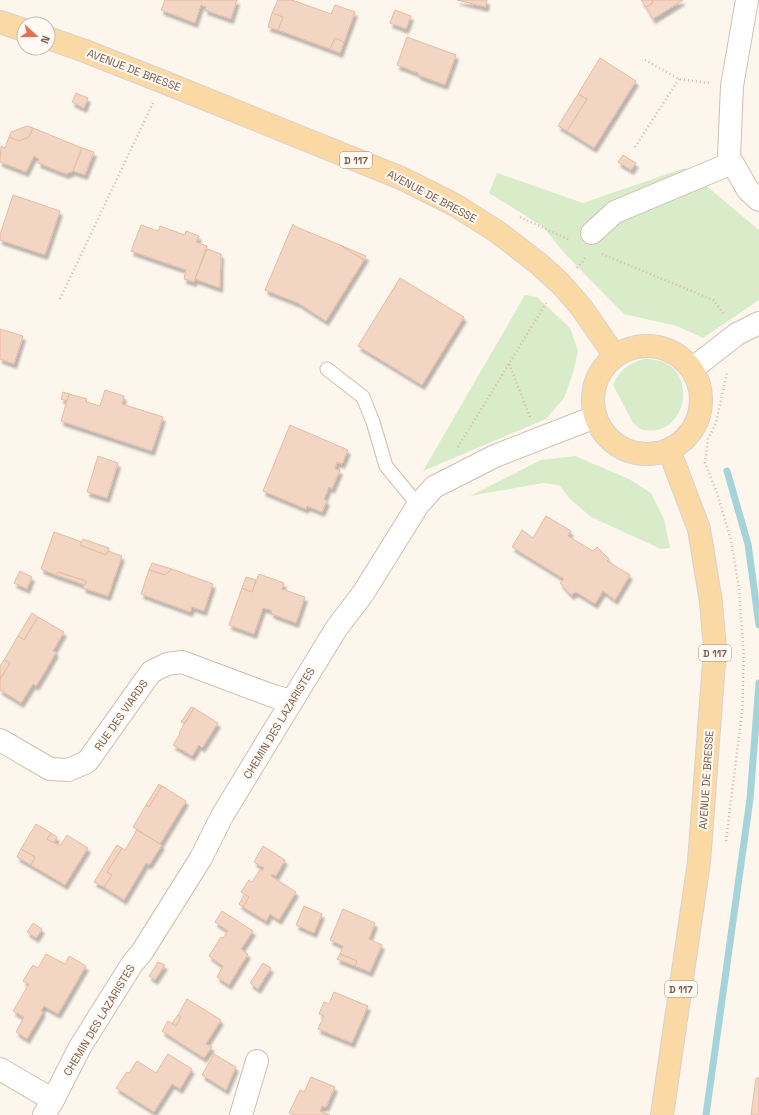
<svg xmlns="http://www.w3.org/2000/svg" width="759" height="1115" font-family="'Space Grotesk',sans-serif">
	<defs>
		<filter id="shadow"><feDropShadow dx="2.5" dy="4.5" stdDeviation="1" flood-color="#0004"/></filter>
	</defs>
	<rect width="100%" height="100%" fill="#fdf6ec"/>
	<g fill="#d8ecc9">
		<path d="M 685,168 L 759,230 L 759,300 L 703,338 L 677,326 L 624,314 L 566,255 L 542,226 L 489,193 L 497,173 L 583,203 Z"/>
		<path d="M 525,295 L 537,297 L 570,328 L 578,351 L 573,373 L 564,398 L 546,419 L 423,471 Z"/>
		<path d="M 644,359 C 652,359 659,360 666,363 C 693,378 687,422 658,430 C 653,431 647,430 642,430 L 633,423 L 613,385 C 619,370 629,363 644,359 Z"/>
		<path d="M 575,456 L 629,479 L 651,493 L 664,519 L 670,548 L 661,549 L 591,517 L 570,499 L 559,485 L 543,483 L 470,496 L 541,460 Z"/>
	</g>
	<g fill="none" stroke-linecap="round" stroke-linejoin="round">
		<g stroke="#a5d3da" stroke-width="7">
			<path d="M 727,471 L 748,544 L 759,625"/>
			<path d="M 706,1115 L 750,799 L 759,683"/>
		</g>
	</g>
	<g fill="#f3d5c3" stroke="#e6bba3" filter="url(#shadow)">
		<path d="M 165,0 L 237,0 L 231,19 L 205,10 L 206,7 L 201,5 L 195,23 L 161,10 Z"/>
		<path d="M 278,0 L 292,0 L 331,14 L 335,5 L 355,12 L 344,42 L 335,38 L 330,49 L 278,30 L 283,17 L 272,13 Z"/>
		<path d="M 457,0 L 487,0 L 486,7 Z"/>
		<path d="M 641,0 L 652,0 L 653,3 L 646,7 Z"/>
		<path d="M 652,0 L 683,0 L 653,19 L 646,7 L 653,3 Z"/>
		<path d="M 395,10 L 411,16 L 406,29 L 390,23 Z"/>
		<path d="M 272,13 L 283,17 L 278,30 L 268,27 Z"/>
		<path d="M 407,37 L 456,55 L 445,85 L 418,75 L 418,73 L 397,65 Z"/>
		<path d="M 335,38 L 344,42 L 340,53 L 330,49 Z"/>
		<path d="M 600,58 L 636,81 L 594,148 L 567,131 L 587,99 L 578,94 Z"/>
		<path d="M 76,93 L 88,98 L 84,108 L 72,102 Z"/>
		<path d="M 578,94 L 587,99 L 567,131 L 558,126 Z"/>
		<path d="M 27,126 L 33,128 L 29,137 L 19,141 L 9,137 L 11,132 Z"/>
		<path d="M 33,128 L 82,148 L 73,171 L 66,174 L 38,163 L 39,159 L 34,156 L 26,172 L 0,162 L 1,146 L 5,148 L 9,137 L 19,141 L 29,137 Z"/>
		<path d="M 82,148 L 94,152 L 85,175 L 73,171 Z"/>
		<path d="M 623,155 L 636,163 L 631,170 L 618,162 Z"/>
		<path d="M 13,195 L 60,211 L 45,255 L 0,240 L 0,235 Z"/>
		<path d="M 293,224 L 294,226 L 340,245 L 364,260 L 326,321 L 298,303 L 265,290 Z"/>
		<path d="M 141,225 L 158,231 L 160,226 L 185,235 L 186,231 L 199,236 L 196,242 L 207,246 L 194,282 L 184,279 L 186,270 L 131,251 Z"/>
		<path d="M 340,245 L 366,256 L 364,260 Z"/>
		<path d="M 207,249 L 221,254 L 220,288 L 195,279 Z"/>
		<path d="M 400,278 L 464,317 L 422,385 L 358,346 Z"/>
		<path d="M 0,329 L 23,336 L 14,364 L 0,359 Z"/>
		<path d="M 105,390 L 124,396 L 122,404 L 163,417 L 152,451 L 61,421 L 69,394 L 87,399 L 86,402 L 100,406 Z"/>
		<path d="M 63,392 L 69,394 L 67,401 L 61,399 Z"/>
		<path d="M 290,425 L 348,450 L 342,464 L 337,462 L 335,469 L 340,470 L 332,489 L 329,487 L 324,499 L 327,501 L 322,512 L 307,506 L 306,509 L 263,491 Z"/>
		<path d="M 98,456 L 118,463 L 107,498 L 87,492 Z"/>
		<path d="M 546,516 L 571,531 L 568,536 L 593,551 L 597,547 L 609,559 L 607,561 L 630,575 L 615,600 L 603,591 L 595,604 L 576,592 L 571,595 L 560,583 L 564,579 L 512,547 L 522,530 L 533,538 Z"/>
		<path d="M 54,532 L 82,542 L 80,545 L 106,555 L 108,551 L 122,556 L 108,596 L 83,588 L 86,581 L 58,572 L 56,575 L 41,569 Z"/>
		<path d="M 83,539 L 109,548 L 106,555 L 80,545 Z"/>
		<path d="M 152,563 L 172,569 L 165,575 L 149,570 Z"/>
		<path d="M 172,569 L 213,584 L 204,611 L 192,607 L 190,612 L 141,594 L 149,570 L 165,575 Z"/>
		<path d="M 20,571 L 32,577 L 27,589 L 14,583 Z"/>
		<path d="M 58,572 L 86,581 L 85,585 L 56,575 Z"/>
		<path d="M 259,574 L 284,583 L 282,589 L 305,597 L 296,623 L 272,614 L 271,610 L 263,608 L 254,634 L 229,625 L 242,588 L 252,592 Z"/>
		<path d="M 246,577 L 256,580 L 252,592 L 242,588 Z"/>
		<path d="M 32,613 L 38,617 L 24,640 L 18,636 Z"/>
		<path d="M 38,617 L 64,632 L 53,651 L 56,652 L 46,670 L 36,686 L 33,684 L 21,703 L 0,690 L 0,679 L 10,663 L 4,660 L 18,636 L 24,640 Z"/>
		<path d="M 4,660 L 10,663 L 0,679 L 0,666 Z"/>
		<path d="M 191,707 L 194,708 L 184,724 L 181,722 Z"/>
		<path d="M 194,708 L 218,723 L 202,748 L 199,745 L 192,756 L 173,745 L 180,734 L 179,733 Z"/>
		<path d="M 159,784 L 162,786 L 149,807 L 146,805 Z"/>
		<path d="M 162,786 L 186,801 L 160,844 L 133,827 L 146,805 L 149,807 Z"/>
		<path d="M 36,824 L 51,833 L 47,839 L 60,846 L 67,835 L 88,848 L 65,885 L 31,865 L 35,857 L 21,849 Z"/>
		<path d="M 137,830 L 162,845 L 149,865 L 146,863 L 124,900 L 104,887 L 112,875 L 107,872 L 122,848 L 125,850 Z"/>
		<path d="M 51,833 L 57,837 L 54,843 L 47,839 Z"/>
		<path d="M 117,845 L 122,848 L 107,872 L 112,875 L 104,887 L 94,882 Z"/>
		<path d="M 263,846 L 285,860 L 276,876 L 272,874 L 271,876 L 296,892 L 279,920 L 270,914 L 266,921 L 243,907 L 249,897 L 241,892 L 249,880 L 252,882 L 260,870 L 262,871 L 264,868 L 254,862 Z"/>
		<path d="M 21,849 L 35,857 L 31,865 L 17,857 Z"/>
		<path d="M 245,894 L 249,897 L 243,907 L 239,904 Z"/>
		<path d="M 304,906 L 322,914 L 314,933 L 296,925 Z"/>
		<path d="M 343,909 L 375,923 L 369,939 L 382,945 L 370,972 L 355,966 L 357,961 L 340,954 L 343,946 L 330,940 Z"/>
		<path d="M 222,911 L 253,931 L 241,949 L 248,954 L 229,985 L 217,977 L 223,966 L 209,956 L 221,937 L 223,938 L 228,931 L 215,922 Z"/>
		<path d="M 33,923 L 42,929 L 36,938 L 27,932 Z"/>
		<path d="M 46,954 L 65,964 L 69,956 L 86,966 L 58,1014 L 44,1006 L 41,1011 L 43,1012 L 27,1039 L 16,1032 L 24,1017 L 13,1011 L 29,984 L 23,981 L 33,965 L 38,968 Z"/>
		<path d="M 340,954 L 357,961 L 355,966 L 337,959 Z"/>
		<path d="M 158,962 L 165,965 L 155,980 L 149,976 Z"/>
		<path d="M 263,963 L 271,968 L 258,989 L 250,983 Z"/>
		<path d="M 334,992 L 368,1006 L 352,1043 L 318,1029 L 324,1016 L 319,1014 L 324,1002 L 329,1004 Z"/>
		<path d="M 187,999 L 221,1020 L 206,1044 L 212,1047 L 204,1058 L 162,1031 L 168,1021 L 176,1026 L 181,1017 L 178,1015 Z"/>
		<path d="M 178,1015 L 181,1017 L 176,1026 L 172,1023 Z"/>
		<path d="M 168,1054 L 192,1069 L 180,1089 L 172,1084 L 154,1112 L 116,1088 L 127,1072 L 129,1073 L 137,1061 L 156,1073 Z"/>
		<path d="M 214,1054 L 236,1067 L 226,1090 L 202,1075 Z"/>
		<path d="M 311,1077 L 335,1087 L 326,1107 L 322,1106 L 320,1111 L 330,1115 L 294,1115 L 289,1113 L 300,1090 L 304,1092 Z"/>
		<path d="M 756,1078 L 759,1078 L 759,1115 L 751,1115 Z"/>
	</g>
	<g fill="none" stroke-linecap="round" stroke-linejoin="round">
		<defs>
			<path id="service" d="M 327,369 L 363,397 L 373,422 L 386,466 L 418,505"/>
			<g id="minor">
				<path d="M 747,0 L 732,86 L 729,157 L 748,190 L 759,200"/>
				<path d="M 592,233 L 615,212 L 732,163"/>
				<path d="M 692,369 L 737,334 L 759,323"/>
				<path d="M 0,740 L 50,769 L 68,770 L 87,762 L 151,672 L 167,664 L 182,662 L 273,696 L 292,701"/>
				<path d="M 0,1069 L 53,1100"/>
				<path d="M 44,1115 L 53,1100 L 80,1047 L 132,964 L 142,952 L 201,858 L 222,816 L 292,701 L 336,629 L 364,592 L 418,505 L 434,487 L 495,456 L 595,417"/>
				<path d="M 241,1115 L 257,1061"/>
			</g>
			<g id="primary">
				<path d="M 0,22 L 24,30"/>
				<path d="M 48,38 L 85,51 L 166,83 L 401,178 L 455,205 L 499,233 L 539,264 L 561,284 L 581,307 L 615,356"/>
				<circle cx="647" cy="400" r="54"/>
				<path d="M 662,1115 L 699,862 L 715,649 L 711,602 L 699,529 L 669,450"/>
			</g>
		</defs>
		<use href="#service" stroke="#d1beb0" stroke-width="15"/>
		<use href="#minor" stroke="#d1beb0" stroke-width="24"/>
		<use href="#primary" stroke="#dad1cd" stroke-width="24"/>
		<g stroke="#d9b8a5" stroke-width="2.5" stroke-dasharray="1 3" stroke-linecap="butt">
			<path d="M 645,60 L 679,79 L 709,83"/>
			<path d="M 635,147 L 679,79"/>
			<path d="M 520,217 L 570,240"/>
			<path d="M 602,254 L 713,300 L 725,315"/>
			<path d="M 577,268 L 584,260 L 586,255"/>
			<path d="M 60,299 L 153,103"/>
			<path d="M 509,364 L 530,417"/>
			<path d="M 458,447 L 546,303"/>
			<path d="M 726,841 L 742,712 L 744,658 L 739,589 L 731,540 L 717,493 L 705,463 L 708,439 L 716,423 L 727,372"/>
		</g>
		<use href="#service" stroke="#fff" stroke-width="13"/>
		<use href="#minor" stroke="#fff" stroke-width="22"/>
		<use href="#primary" stroke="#fbd9a5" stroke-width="22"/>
	</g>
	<g text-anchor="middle" stroke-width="4" stroke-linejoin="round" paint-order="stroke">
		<g fill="#fffaf3" stroke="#a28b7f" stroke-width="1">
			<rect x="340" y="152" width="32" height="16" rx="3"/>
			<rect x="699" y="645" width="32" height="16" rx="3"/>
			<rect x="665" y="981" width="32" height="16" rx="3"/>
		</g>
		<g font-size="10" font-weight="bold" fill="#7a5c4d">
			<text x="356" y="164">D 117</text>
			<text x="715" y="657">D 117</text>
			<text x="681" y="993">D 117</text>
		</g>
		<g font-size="11" fill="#7a5c4d" stroke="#fffaf3">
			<text transform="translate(134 70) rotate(21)" y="4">AVENUE DE BRESSE</text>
			<text transform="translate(432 196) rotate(28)" y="4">AVENUE DE BRESSE</text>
			<text transform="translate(121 715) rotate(-55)" y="4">RUE DES VIARDS</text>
			<text transform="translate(279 723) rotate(-59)" y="4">CHEMIN DES LAZARISTES</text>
			<text transform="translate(706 780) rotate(-86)" y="4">AVENUE DE BRESSE</text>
			<text transform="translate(99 1020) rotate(-59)" y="4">CHEMIN DES LAZARISTES</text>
		</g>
	</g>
	<g transform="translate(36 36) rotate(111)"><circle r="19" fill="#fffaf3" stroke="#cabbb1"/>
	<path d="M0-3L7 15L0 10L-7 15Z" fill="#e76f51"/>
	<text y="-6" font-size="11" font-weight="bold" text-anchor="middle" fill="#7a5c4d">N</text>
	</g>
</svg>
